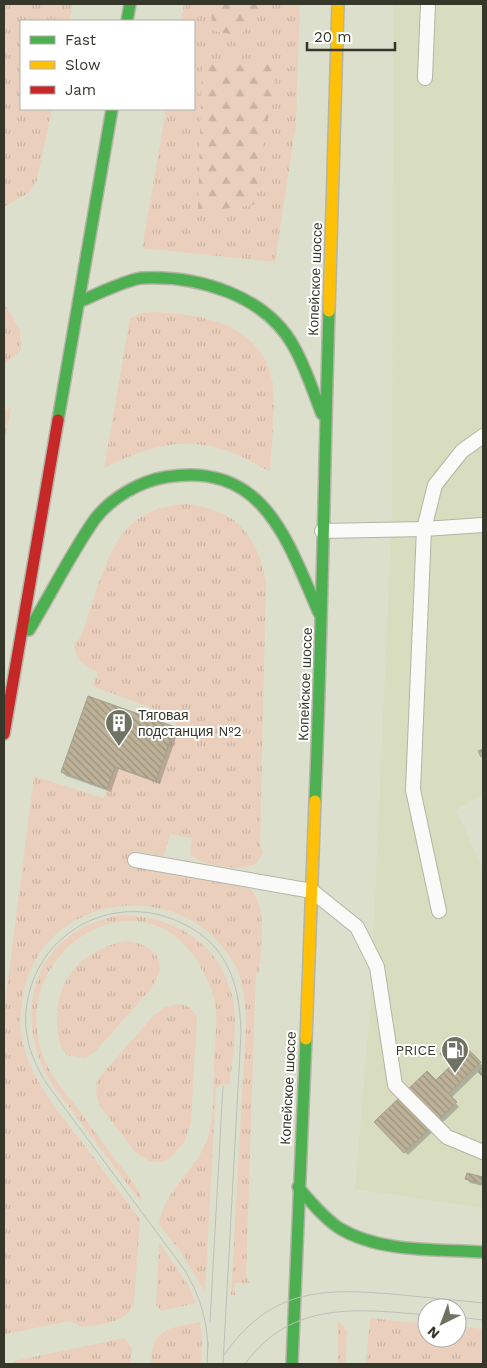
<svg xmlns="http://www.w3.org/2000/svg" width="487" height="1368" font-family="'Work Sans',sans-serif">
	<defs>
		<pattern id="grass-tufts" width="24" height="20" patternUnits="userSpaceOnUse" patternTransform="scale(1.25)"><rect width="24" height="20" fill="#ead0bc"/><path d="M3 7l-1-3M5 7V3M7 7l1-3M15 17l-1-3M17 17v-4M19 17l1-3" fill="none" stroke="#c9b3a2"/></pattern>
		<pattern id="forest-firs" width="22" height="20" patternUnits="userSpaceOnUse" patternTransform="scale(1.25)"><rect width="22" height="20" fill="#ead0bc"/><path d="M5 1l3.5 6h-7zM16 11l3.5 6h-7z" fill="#c9b3a2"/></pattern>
		<pattern id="building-back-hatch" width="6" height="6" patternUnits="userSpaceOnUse" patternTransform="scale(1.25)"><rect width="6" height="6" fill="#bdb298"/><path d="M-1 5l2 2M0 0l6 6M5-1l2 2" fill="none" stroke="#9a927c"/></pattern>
	</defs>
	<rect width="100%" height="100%" fill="#dddfcd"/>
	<path fill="#d9ddbf" d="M 393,4 L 483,4 L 483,794 L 456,810 L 483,870 L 483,1208 L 355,1189 L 370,1011 L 392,514 Z"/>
	<g fill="url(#grass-tufts)">
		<path d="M 4,4 L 73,4 L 70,21 L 21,21 L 21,109 L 52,109 L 37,180 L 28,193 L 4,207 Z"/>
		<path d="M 184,4 L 300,4 L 296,124 L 275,262 L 142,248 L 166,109 L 194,109 L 194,21 L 181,21 Z"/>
		<path d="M 4,303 L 20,330 L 21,350 L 4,365 Z"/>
		<path d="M 152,312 C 200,314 257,322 271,376 C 277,397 271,448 270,472 C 209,434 167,436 104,468 L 130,318 L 141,313 Z"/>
		<path d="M 11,408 L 4,442 L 4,411 Z"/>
		<path d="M 189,504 C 239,512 255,533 266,581 L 260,848 L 263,850 C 262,855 260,860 255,864 C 243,872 198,865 190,854 L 192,838 L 170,834 L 164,856 L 134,851 L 131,867 L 243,885 C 271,895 260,949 259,973 L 256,973 L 246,1275 L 250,1283 L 235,1283 L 235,1295 L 231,1295 L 246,1021 C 245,1004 244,986 237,969 C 190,874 42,888 23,996 C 21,1012 18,1028 23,1044 C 33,1082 58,1111 81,1141 C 101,1167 120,1193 140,1219 L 134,1305 C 124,1324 101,1324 82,1327 L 70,1321 L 6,1334 L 4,1338 L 4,1011 L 34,776 L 103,798 L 115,767 L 156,781 L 178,718 L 93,686 L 98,672 C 85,667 77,662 74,647 C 75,641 77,642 79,639 C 85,630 87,616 91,606 C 110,552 121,506 189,504 Z"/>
		<path d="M 120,915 C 175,916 220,942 233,999 C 238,1026 232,1057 230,1084 L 223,1084 L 216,1088 L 205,1292 L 181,1252 L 159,1225 C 163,1193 190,1175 204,1147 C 216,1122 213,1086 214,1058 C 215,1043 217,1027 216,1013 C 216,998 209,983 202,970 C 148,863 4,949 43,1056 C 50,1076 66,1093 78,1109 C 97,1135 116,1160 135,1185 L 141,1196 L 140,1201 L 54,1087 C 22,1040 21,972 70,935 C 85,925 102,919 120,915 Z"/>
		<path d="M 125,941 C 141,942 165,952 159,972 C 158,978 153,984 150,990 L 94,1053 L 85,1058 L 67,1055 C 59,1047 57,1033 57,1022 C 56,976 83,951 125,941 Z"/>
		<path d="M 180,1004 L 189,1007 L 197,1016 L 191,1123 L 184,1143 L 169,1159 L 162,1162 L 149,1161 L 136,1153 L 100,1106 L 96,1094 L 97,1080 L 153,1016 L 165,1007 Z"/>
		<path d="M 159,1242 L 188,1285 L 196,1303 L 161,1311 L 156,1305 Z"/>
		<path d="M 370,1318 L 427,1324 L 427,1338 L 457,1338 L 457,1326 L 483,1329 L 483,1364 L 366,1364 Z"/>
		<path d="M 338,1321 L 347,1331 L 346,1364 L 337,1364 Z"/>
		<path d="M 200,1322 L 202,1336 L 201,1364 L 151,1364 C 153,1326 168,1329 200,1322 Z"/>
		<path d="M 124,1338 L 132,1348 L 131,1364 L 13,1364 L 14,1361 Z"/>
	</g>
	<g fill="url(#forest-firs)">
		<path d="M 210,4 L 261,4 L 241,36 L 213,31 Z"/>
		<path d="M 277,64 L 254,205 L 198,212 L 202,65 Z"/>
	</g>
	<g fill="#0003">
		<path d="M 89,697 L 175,728 L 178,732 L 160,784 L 119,769 L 111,792 L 66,776 L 62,772 Z"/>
		<path d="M 454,1050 L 458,1054 L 452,1062 L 445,1058 Z"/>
		<path d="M 468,1051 L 483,1066 L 483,1075 L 479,1071 L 451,1098 L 459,1107 L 408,1155 L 376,1122 L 436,1082 Z"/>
		<path d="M 468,1175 L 483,1179 L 483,1186 L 470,1183 L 467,1179 Z"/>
	</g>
	<g fill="url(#building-back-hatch)" stroke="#a2a093">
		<path d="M 88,696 L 175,727 L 156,781 L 115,767 L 107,789 L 61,772 Z"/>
		<path d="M 483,749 L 483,756 L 481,757 L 478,751 Z"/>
		<path d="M 448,1044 L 455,1050 L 447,1060 L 440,1054 Z"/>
		<path d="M 468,1049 L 481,1062 L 448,1094 L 436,1080 Z"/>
		<path d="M 483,1067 L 483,1077 L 478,1072 Z"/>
		<path d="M 427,1071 L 457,1102 L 404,1153 L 374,1122 Z"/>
		<path d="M 467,1173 L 483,1177 L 483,1184 L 465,1179 Z"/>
	</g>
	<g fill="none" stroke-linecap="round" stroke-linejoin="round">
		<defs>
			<g id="lane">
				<path d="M 425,78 L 428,4"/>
				<path d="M 322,531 L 424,529 L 483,525"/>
				<path d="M 135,860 L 312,891 L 357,927 L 377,967 L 395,1085 L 447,1137 L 483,1152"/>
				<path d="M 439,911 L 413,790 L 424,529 L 435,485 L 462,451 L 483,436"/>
			</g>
			<g id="fast">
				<path d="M 127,21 L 130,4"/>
				<path d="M 81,301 C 95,295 128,279 142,278 C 197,275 266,295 294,347 C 306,368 313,392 322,414"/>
				<path d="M 58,420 L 112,109"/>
				<path d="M 29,630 C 51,594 71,553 95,519 C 111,498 140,481 166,477 C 264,461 287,540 319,613"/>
				<path d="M 315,801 C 322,638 324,475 329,311"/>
				<path d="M 298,1187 C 310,1201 323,1217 339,1228 C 380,1253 437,1249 483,1252"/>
				<path d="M 292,1364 L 306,1039"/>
			</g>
			<g id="slow">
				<path d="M 329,311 L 338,4"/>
				<path d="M 306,1039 L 315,801"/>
			</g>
			<path id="jam" d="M 4,734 L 58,420"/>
		</defs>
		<use href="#lane" stroke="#b3b4a6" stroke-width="16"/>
		<use href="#fast" stroke="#b3b4a6" stroke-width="14"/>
		<use href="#slow" stroke="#b3b4a6" stroke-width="14"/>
		<use href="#jam" stroke="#b3b4a6" stroke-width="14"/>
		<use href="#lane" stroke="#fafaf8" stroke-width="14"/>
		<use href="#fast" stroke="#4caf50" stroke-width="11"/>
		<use href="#slow" stroke="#ffc107" stroke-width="11"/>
		<use href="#jam" stroke="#c62828" stroke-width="11"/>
		<g stroke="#bebfba" stroke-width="1">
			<path d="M 457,1317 L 483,1320"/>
			<path d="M 210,1322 L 223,1086"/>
			<path d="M 208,1348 C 207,1319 200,1297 186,1272 L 47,1084 C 28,1055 20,1024 30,990 C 47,928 115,895 175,920 C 192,927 209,938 220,954 C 237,978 240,1005 241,1033 L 223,1364"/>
			<path d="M 224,1355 C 270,1290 318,1288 392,1294 C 422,1297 453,1300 483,1303"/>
			<path d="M 207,1364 L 208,1342"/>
			<path d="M 245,1364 C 291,1300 358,1309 427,1315"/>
		</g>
	</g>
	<defs>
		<symbol id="building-pin" viewBox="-11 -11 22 30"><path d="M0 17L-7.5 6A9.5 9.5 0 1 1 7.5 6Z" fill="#707264" stroke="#fff"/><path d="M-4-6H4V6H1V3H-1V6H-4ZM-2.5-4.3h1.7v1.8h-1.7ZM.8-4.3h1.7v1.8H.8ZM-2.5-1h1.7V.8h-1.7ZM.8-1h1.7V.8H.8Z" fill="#fff"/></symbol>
		<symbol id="fuel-pin" viewBox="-11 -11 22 30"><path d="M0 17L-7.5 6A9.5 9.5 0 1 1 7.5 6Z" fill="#707264" stroke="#fff"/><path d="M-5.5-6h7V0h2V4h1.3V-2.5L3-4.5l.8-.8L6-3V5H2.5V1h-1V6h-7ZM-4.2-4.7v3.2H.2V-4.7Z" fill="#fff"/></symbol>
	</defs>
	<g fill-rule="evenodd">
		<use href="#building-pin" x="103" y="707" width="32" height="43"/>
		<use href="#fuel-pin" x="439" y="1034" width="32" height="43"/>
	</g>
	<g text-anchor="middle" stroke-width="4" stroke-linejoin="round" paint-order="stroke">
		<g font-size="14" fill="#36372b" stroke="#fff">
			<text transform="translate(315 279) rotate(-88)" y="5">Копейское шоссе</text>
			<text transform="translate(305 684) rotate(-88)" y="5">Копейское шоссе</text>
			<text transform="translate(288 1088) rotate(-87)" y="5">Копейское шоссе</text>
		</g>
		<g font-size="14" fill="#36372b" stroke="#fff" text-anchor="start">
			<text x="138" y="720">Тяговая<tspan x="138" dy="16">подстанция №2</tspan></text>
			<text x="436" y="1055" text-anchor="end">PRICE</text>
		</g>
	</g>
	<rect width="487" height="1368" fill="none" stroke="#36372b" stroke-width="10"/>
	<rect x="20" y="20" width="175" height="90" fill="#ffffff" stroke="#afafaa"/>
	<rect x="30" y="36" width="25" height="8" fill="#4caf50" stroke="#afafaa"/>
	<text x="65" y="45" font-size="15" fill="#36372b">Fast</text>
	<rect x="30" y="61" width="25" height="8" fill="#ffc107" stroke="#afafaa"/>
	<text x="65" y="70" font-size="15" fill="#36372b">Slow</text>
	<rect x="30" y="86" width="25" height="8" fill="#c62828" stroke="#afafaa"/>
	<text x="65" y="95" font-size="15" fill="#36372b">Jam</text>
	<g transform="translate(442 1323) rotate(222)"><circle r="24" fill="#ffffff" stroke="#afafaa"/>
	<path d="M0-4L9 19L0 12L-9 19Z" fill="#707264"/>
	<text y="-8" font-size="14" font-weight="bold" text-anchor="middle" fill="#36372b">N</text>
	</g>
	<path d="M307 42v8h88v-8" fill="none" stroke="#36372b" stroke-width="2.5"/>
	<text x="314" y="42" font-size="15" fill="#36372b" stroke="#ffffff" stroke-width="4" paint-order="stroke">20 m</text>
</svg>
